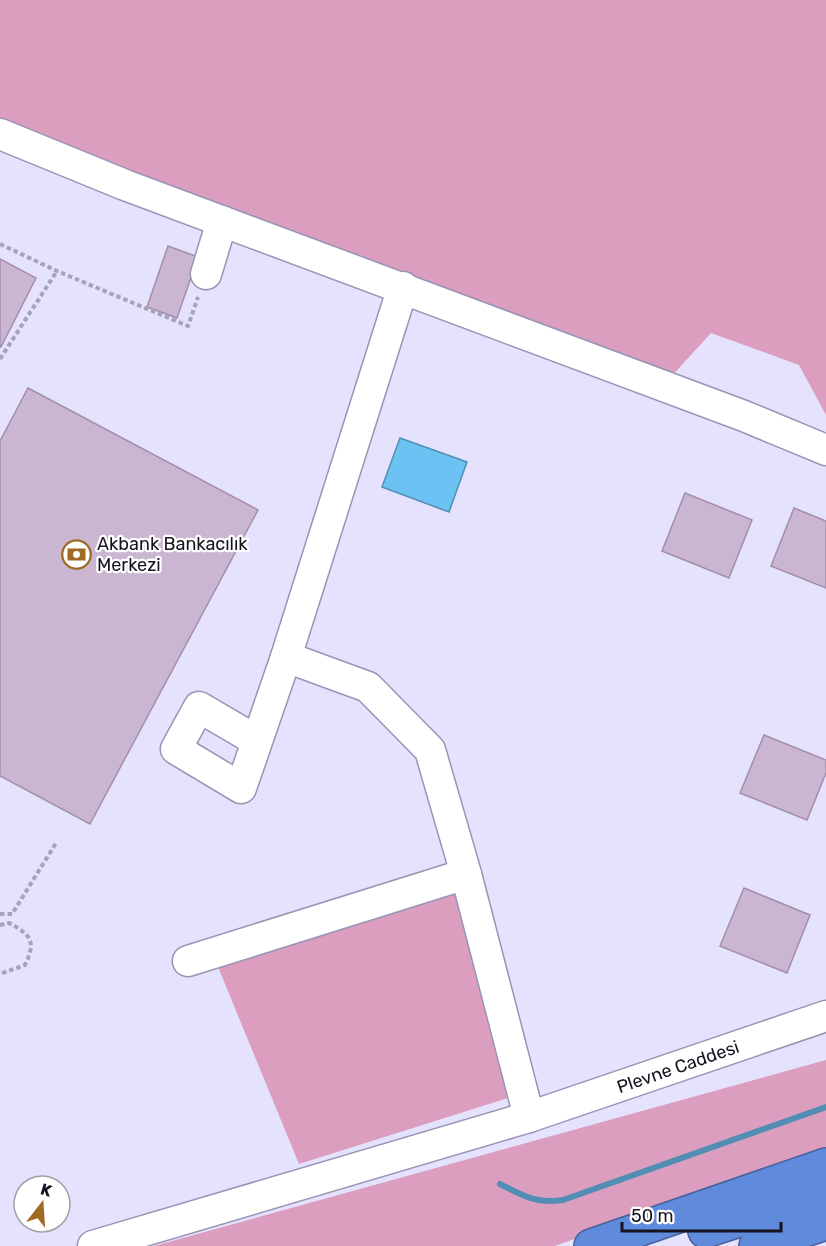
<svg xmlns="http://www.w3.org/2000/svg" width="826" height="1246" font-family="Rubik,sans-serif">
	<rect width="100%" height="100%" fill="#e5e2fe"/>
	<g fill="#dc9ebf">
		<path d="M 0,0 L 826,0 L 826,415 L 799,365 L 711,333 L 670,378 L 59,147 L 0,119 Z"/>
		<path d="M 456,890 L 508,1098 L 299,1164 L 218,967 Z"/>
		<path d="M 826,1060 L 826,1147 L 555,1246 L 154,1246 Z"/>
	</g>
	<path fill="#6cc3f3" stroke="#528eb3" stroke-width="1.5" d="M 400,438 L 467,462 L 449,512 L 382,487 Z"/>
	<g fill="none" stroke-linecap="round" stroke-linejoin="round">
		<path stroke="#528eb3" stroke-width="6" d="M 500,1184 C 524,1196 536,1204 563,1200 L 826,1107"/>
	</g>
	<g fill="#cbb6d2" stroke="#a38eaa" stroke-width="1.5">
		<path d="M 168,246 L 198,257 L 177,318 L 147,307 Z"/>
		<path d="M 0,259 L 36,278 L 1,347 L 0,346 Z"/>
		<path d="M 28,388 L 258,510 L 90,824 L 0,776 L 0,441 Z"/>
		<path d="M 685,493 L 752,520 L 729,578 L 662,551 Z"/>
		<path d="M 794,508 L 826,521 L 826,588 L 771,566 Z"/>
		<path d="M 764,735 L 826,760 L 826,773 L 807,820 L 740,793 Z"/>
		<path d="M 744,888 L 810,915 L 787,973 L 720,946 Z"/>
	</g>
	<g fill="none" stroke-linecap="round" stroke-linejoin="round">
		<defs>
			<g id="minor">
				<path d="M 0,134 L 125,185 L 744,416 L 826,450"/>
				<path d="M 206,274 L 222,221"/>
				<path d="M 403,287 L 286,657 L 368,687 L 430,750 L 466,874 L 529,1117"/>
				<path d="M 257,741 L 199,707 L 176,749 L 241,788 L 286,657"/>
				<path d="M 188,961 L 466,874"/>
				<path d="M 93,1246 L 529,1117 L 826,1016"/>
			</g>
			<g id="highway">
				<path d="M 705,1231 L 826,1192"/>
				<path d="M 591,1246 L 826,1165"/>
				<path d="M 756,1246 L 826,1223"/>
			</g>
		</defs>
		<use href="#minor" stroke="#9894b4" stroke-width="33"/>
		<use href="#highway" stroke="#46619a" stroke-width="36"/>
		<g stroke="#a5a2b9" stroke-width="4" stroke-dasharray="4.5 3" stroke-linecap="butt">
			<path d="M 0,244 L 57,271 L 188,326 L 198,297"/>
			<path d="M 0,359 L 57,271"/>
			<path d="M 0,914 L 12,914 L 56,843"/>
			<path d="M 0,925 L 9,923 C 32,935 36,942 25,965 L 0,974"/>
		</g>
		<use href="#minor" stroke="#fff" stroke-width="30"/>
		<use href="#highway" stroke="#608adc" stroke-width="33"/>
	</g>
	<defs>
		<symbol id="bank-ring" viewBox="-11 -11 22 22"><circle r="9.5" fill="#fff" stroke="#a06a24" stroke-width="1.5"/><path d="M-6-4H6V4H-6ZM0-2.3a2.3 2.3 0 1 0 0 4.6a2.3 2.3 0 1 0 0-4.6Z" fill="#a06a24"/></symbol>
	</defs>
	<g fill-rule="evenodd">
		<use href="#bank-ring" x="60" y="538" width="33" height="33"/>
	</g>
	<g text-anchor="middle" stroke-width="4.5" stroke-linejoin="round" paint-order="stroke">
		<g font-size="18" fill="#15141f" stroke="#fff" text-anchor="start">
			<text x="97" y="550">Akbank Bankacılık<tspan x="97" dy="21">Merkezi</tspan></text>
		</g>
		<g font-size="18" fill="#15141f" stroke="#fff">
			<text transform="translate(678 1067) rotate(-19)" y="6">Plevne Caddesi</text>
		</g>
	</g>
	<g transform="translate(42 1204) rotate(17)"><circle r="28" fill="#ffffff" stroke="#a1a1a5" stroke-width="1.5"/>
	<path d="M0-4.5L10 22L0 15L-10 22Z" fill="#a06a24"/>
	<text y="-9" font-size="16" font-weight="bold" text-anchor="middle" fill="#15141f">K</text>
	</g>
	<path d="M622 1222v9h159v-9" fill="none" stroke="#15141f" stroke-width="3"/>
	<text x="631" y="1222" font-size="18" fill="#15141f" stroke="#ffffff" stroke-width="4.5" paint-order="stroke">50 m</text>
</svg>
